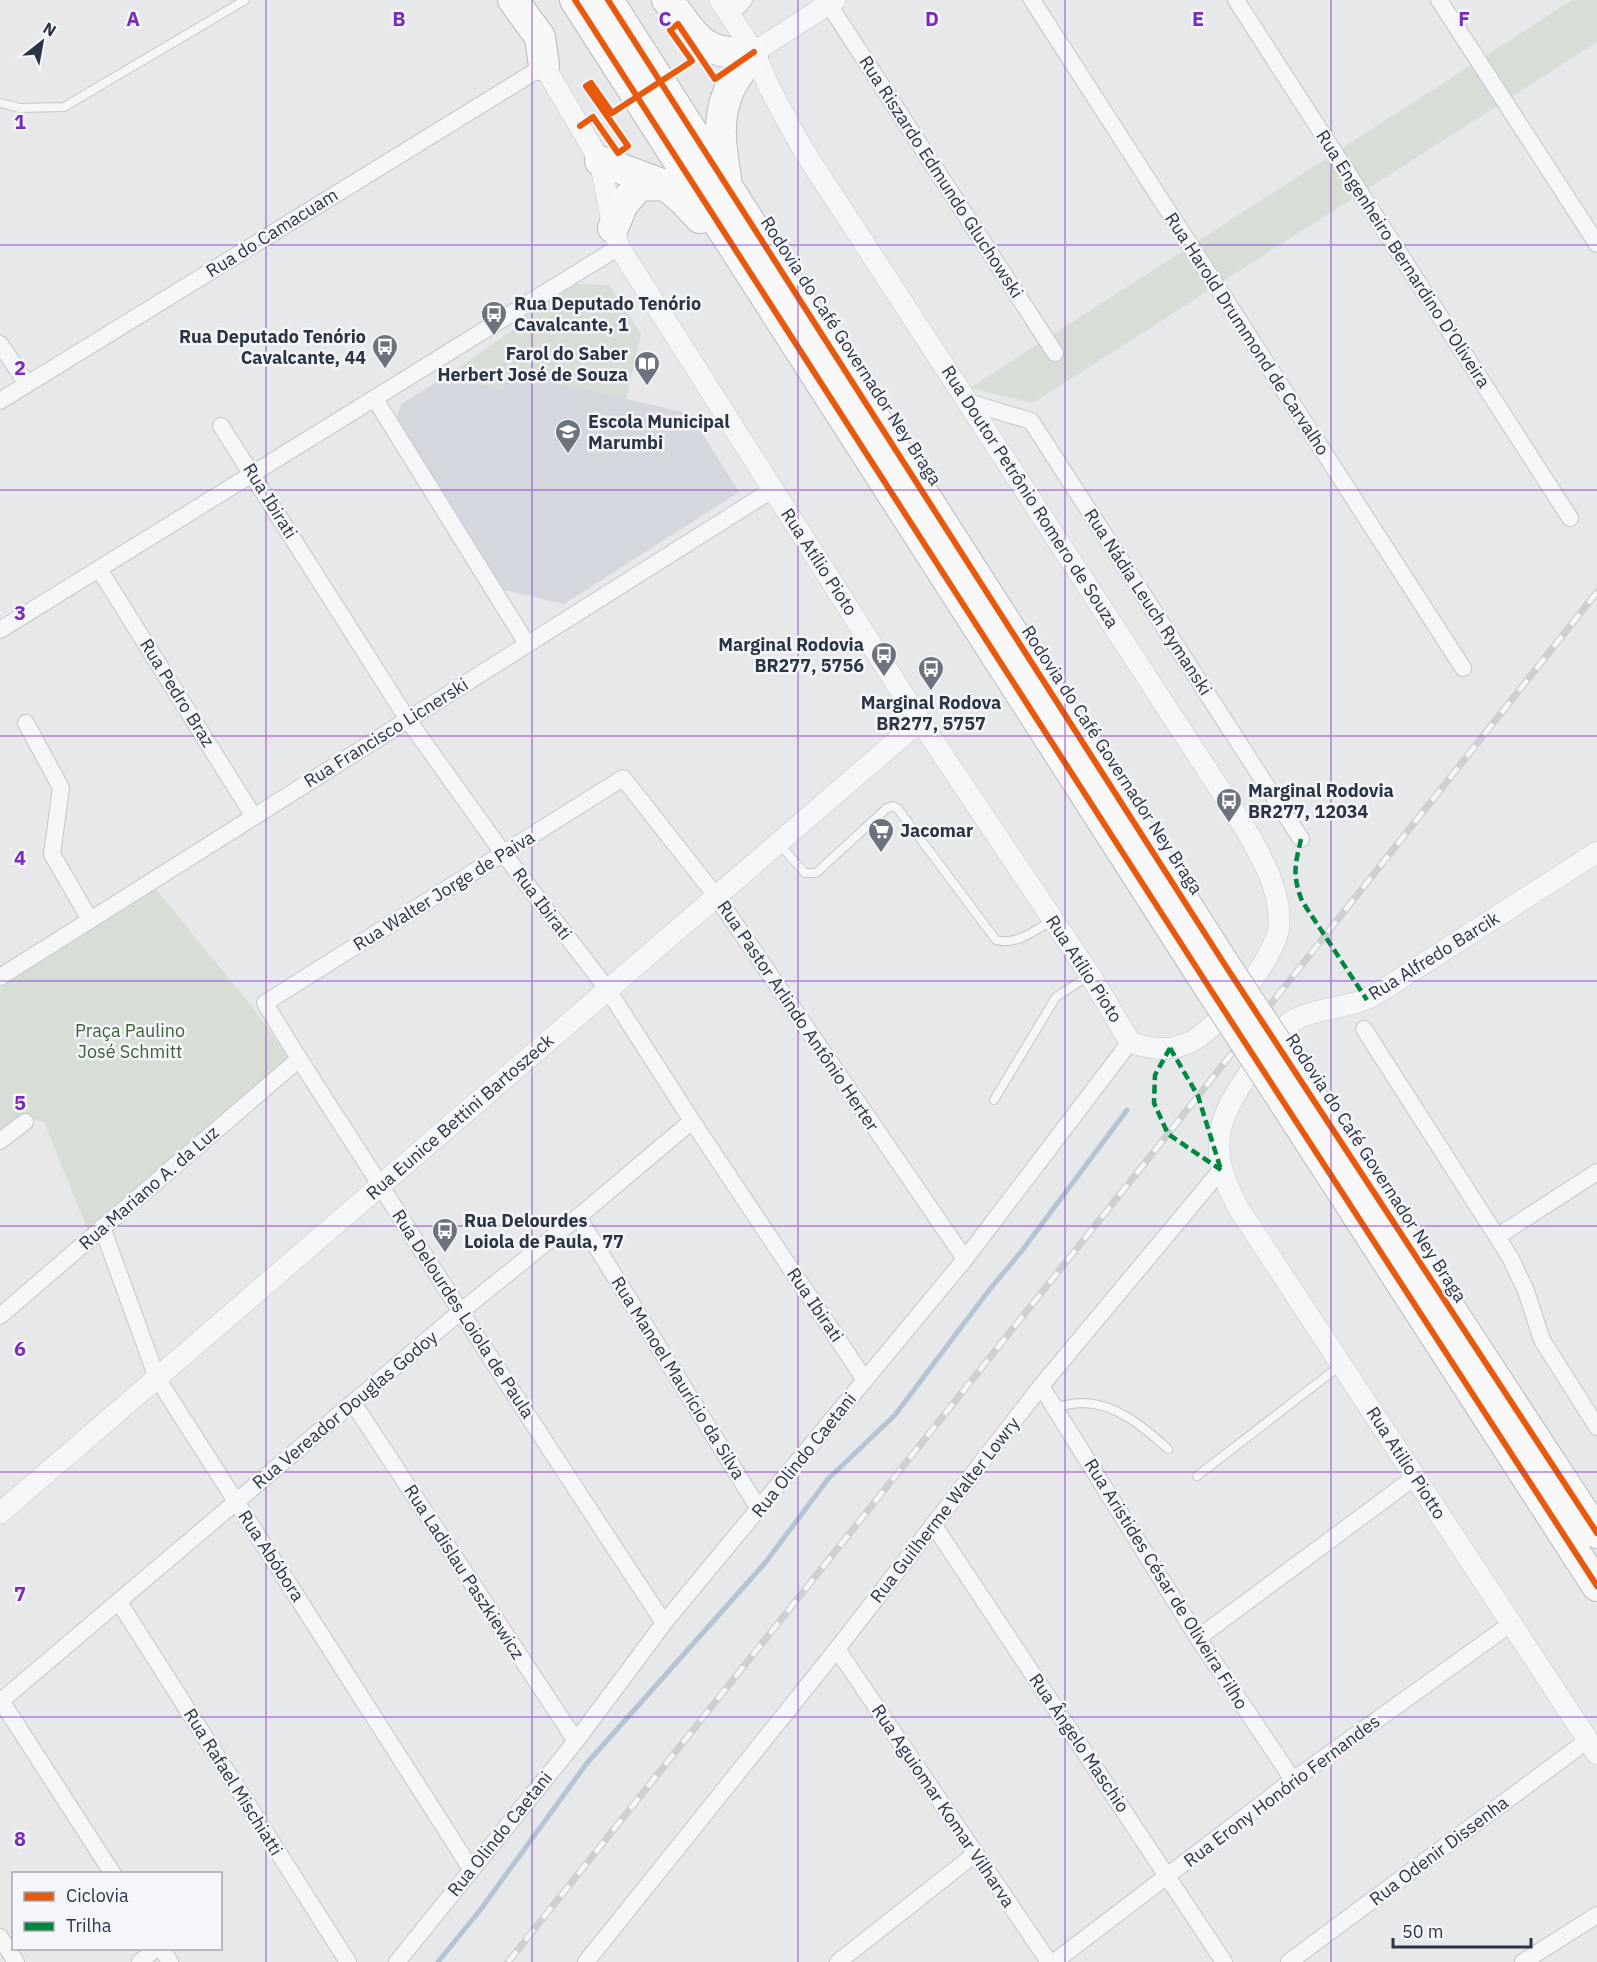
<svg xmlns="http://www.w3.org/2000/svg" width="1597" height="1962" font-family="'IBM Plex Sans',sans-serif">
	<rect width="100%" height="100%" fill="#e6e8ea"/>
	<path fill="#d4d7dd" d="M 507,371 L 690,414 L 739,492 L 564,604 L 504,590 L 397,418 L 401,404 L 447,376 L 502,389 Z"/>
	<g fill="#d6ded6">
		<path d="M 1572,0 L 1597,0 L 1597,42 L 1033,403 L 970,388 Z"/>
		<path d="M 577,284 L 609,285 L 641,334 L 626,399 L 507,371 L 503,389 L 447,376 L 523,323 L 526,316 Z"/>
		<path d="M 154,887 L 254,1009 L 288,1057 L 89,1233 L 44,1122 L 19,1116 L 0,1130 L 0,987 Z"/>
	</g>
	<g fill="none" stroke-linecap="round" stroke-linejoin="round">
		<path stroke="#b4c4d5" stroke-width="5" d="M 438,1962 L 481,1909 L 587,1763 L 765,1563 L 828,1479 L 895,1415 L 990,1289 L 1021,1252 L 1127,1110"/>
		<defs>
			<g id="service">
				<path d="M 0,103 L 20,108 L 64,107 L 245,0"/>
				<path d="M 778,843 L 805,873 L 816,873 L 887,808 L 893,806 L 898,809 L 996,940 C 1015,946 1036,930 1052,920"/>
				<path d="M 994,1100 L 1056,997 L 1090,975"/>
				<path d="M 1054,1407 C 1063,1406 1073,1403 1082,1403 C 1116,1403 1145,1428 1168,1449"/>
				<path d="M 1197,1476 L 1341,1365"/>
			</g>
			<g id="minor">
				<path d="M 826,0 L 1055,353"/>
				<path d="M 1032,0 L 1463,668"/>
				<path d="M 1236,0 L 1570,518"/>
				<path d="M 1439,0 L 1597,244"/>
				<path d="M 730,15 L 744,0"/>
				<path d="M 0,344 L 27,384"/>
				<path d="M 375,399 L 527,644"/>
				<path d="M 0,401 L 544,66"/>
				<path d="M 968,402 L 1031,421 L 1301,839"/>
				<path d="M 221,426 L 408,720 L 503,853 L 608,990 L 692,1121 L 865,1380"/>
				<path d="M 99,569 L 254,817"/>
				<path d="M 0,630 L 619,247"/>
				<path d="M 26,723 L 61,788 L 52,854 L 90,920"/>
				<path d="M 0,977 L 772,490"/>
				<path d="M 1364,1029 L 1510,1257 L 1526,1291 L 1542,1340 L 1597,1427"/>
				<path d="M 0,1141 L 25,1122"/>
				<path d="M 578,1217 L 759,1509"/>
				<path d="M 102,1227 L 157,1378 L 471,1869"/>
				<path d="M 1498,1236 L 1597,1172"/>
				<path d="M 0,1316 L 298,1060"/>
				<path d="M 1041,1386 L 1198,1638 L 1293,1780"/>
				<path d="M 353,1403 L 576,1741"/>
				<path d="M 933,1524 L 1224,1962"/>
				<path d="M 119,1602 L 348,1962"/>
				<path d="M 664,1623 C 569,1479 474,1334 382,1188 C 343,1126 302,1066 265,1003 L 623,778 L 716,896 L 965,1259"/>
				<path d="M 1198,1638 L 1415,1477"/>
				<path d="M 837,1649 L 1049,1962"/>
				<path d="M 0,1699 L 113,1874"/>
				<path d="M 1,1701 L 460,1312 L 578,1217 L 692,1121"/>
				<path d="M 0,1937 L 16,1962"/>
				<path d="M 161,1948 L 170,1962"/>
				<path d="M 140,1962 L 156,1948"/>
				<path d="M 397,1962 L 576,1741 L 664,1623 L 965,1259 L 1130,1042"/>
				<path d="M 586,1962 L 837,1649 L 1041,1386 L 1221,1170"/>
				<path d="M 838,1962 L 975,1854"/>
				<path d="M 1054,1962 L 1293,1780 L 1512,1623"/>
				<path d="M 1289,1962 L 1588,1740"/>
				<path d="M 1523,1962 L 1597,1915"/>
			</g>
			<g id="tertiary">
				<path d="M 754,52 L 835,0"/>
				<path d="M 544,66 L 600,161 L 613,228 L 619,247 L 920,721 L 1090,975 L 1130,1042 C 1149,1049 1169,1052 1188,1043 C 1217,1031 1276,958 1279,926 C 1281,890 1262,858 1245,828 L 802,148 L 769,87 L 754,52 L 720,0"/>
				<path d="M 1597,852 C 1524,899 1451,946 1378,993 C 1353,1009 1322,1006 1296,1019 C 1280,1027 1269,1045 1259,1059 C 1219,1115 1203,1143 1239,1209 L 1597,1754"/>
				<path d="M 0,1513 L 920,721"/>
			</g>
			<g id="motorway">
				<path d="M 513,0 L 540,37 L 544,66"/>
				<path d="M 575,0 L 1207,984"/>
				<path d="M 608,0 L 1225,965"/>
				<path d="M 667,0 C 684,18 694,45 721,51 C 731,53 743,52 754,52"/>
				<path d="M 600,161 L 665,185 L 682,199 L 700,218"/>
				<path d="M 726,178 C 721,147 716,118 730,88 C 736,76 746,64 754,52"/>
				<path d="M 613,228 L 623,204 L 639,186 L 665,185"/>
				<path d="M 1293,1068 L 1597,1533"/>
				<path d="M 1275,1088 L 1597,1586"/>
			</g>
		</defs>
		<use href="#service" stroke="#c4c6c8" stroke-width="10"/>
		<use href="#minor" stroke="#c4c6c8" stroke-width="18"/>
		<use href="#tertiary" stroke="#c4c6c8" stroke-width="22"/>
		<use href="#motorway" stroke="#b8bbbf" stroke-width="32"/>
		<path stroke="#c5c6ca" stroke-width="3" stroke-dasharray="4.5 4.5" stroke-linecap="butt" d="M 612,113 L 591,83 L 586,86 L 627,145"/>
		<use href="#service" stroke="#f5f6f7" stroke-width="8"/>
		<use href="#minor" stroke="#f5f6f7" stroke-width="16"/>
		<use href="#tertiary" stroke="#f5f6f7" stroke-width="21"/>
		<use href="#motorway" stroke="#f8f8f8" stroke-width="30"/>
		<defs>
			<path id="rail" d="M 508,1962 L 1168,1134 L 1597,592"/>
		</defs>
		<use href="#rail" stroke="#cecfd2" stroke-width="7"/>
		<use href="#rail" stroke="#f4f6f9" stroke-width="4.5" stroke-dasharray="14" stroke-linecap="butt"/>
		<defs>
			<g id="motorway-bridge">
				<path d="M 1225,965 L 1293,1068"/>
				<path d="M 1207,984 L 1275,1088"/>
			</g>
		</defs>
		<use href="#motorway-bridge" stroke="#b8bbbf" stroke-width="32" stroke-linecap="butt"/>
		<path stroke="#c5c6ca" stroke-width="3" stroke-dasharray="4.5 4.5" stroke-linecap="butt" d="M 612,113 L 692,61"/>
		<use href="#motorway-bridge" stroke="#f8f8f8" stroke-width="30"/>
		<g stroke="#00873e" stroke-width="4.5" stroke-dasharray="9 4.5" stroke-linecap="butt">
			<path d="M 1301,839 C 1295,866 1292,874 1302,901 L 1367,1000"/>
			<path d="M 1170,1048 L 1155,1075 L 1154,1103 L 1168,1134 L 1221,1170"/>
			<path d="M 1170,1048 L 1198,1096 L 1221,1170"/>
		</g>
		<defs>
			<g id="cycleway">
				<path d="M 575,0 L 1207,984 L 1597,1586"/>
				<path d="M 608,0 L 1225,965 L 1597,1533"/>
				<path d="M 580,126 L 593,117 L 618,153 L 628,146 L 586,86 L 591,83 L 612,113 L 692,61 L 670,30 L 678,24 L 715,79 L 754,52"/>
			</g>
		</defs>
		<use href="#cycleway" stroke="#f4f6f9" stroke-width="10"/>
		<use href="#cycleway" stroke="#e8590c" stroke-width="6"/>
	</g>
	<path fill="none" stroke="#7b2cbf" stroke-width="1.5" stroke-opacity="0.55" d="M 266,0 L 266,1962M 532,0 L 532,1962M 798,0 L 798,1962M 1065,0 L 1065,1962M 1331,0 L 1331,1962M 0,245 L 1597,245M 0,490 L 1597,490M 0,736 L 1597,736M 0,981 L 1597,981M 0,1226 L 1597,1226M 0,1472 L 1597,1472M 0,1717 L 1597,1717"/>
	<defs>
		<symbol id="bus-pin" viewBox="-11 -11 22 30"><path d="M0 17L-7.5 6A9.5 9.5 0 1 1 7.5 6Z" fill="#6c737f" stroke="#f4f6f9"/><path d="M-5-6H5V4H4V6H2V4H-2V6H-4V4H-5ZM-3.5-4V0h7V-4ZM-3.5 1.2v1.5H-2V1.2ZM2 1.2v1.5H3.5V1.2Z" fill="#fff"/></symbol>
		<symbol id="library-pin" viewBox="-11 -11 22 30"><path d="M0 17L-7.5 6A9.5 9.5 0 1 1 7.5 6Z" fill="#6c737f" stroke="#f4f6f9"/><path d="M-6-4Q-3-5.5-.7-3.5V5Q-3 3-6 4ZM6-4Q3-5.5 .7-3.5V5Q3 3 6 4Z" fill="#fff"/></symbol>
		<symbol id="school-pin" viewBox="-11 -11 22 30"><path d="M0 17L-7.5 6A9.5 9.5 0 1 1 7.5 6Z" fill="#6c737f" stroke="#f4f6f9"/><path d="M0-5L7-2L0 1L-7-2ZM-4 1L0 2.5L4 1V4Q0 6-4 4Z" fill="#fff"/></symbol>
		<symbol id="supermarket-pin" viewBox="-11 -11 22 30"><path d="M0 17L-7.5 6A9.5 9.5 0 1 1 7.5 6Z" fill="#6c737f" stroke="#f4f6f9"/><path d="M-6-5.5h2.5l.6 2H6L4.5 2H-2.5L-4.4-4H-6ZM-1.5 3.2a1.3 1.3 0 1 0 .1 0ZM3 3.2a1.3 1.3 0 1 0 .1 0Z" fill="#fff"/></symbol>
	</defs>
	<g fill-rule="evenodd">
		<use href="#bus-pin" x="479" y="299" width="30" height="40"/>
		<use href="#bus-pin" x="370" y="332" width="30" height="40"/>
		<use href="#library-pin" x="632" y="349" width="30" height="40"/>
		<use href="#school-pin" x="553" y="417" width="30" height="40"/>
		<use href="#bus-pin" x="869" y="640" width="30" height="40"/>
		<use href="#bus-pin" x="916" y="654" width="30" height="40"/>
		<use href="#bus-pin" x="1214" y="786" width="30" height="40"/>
		<use href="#supermarket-pin" x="866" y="816" width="30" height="40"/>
		<use href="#bus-pin" x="430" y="1216" width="30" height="40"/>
	</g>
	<g text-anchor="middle" stroke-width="5" stroke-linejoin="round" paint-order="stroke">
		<g font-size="18" fill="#2b3445" stroke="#f4f6f9">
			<text transform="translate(941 177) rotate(57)" y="6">Rua Riszardo Edmundo Gluchowski</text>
			<text transform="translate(272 233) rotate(-32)" y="6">Rua do Camacuam</text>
			<text transform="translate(1403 259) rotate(57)" y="6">Rua Engenheiro Bernardino D'Oliveira</text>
			<text transform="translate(1247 334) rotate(57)" y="6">Rua Harold Drummond de Carvalho</text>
			<text transform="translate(851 351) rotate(57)" y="6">Rodovia do Café Governador Ney Braga</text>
			<text transform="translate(1030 497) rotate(57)" y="6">Rua Doutor Petrônio Romero de Souza</text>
			<text transform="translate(270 501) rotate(58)" y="6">Rua Ibirati</text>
			<text transform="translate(819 562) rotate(57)" y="6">Rua Atílio Pioto</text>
			<text transform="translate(1148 602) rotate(57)" y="6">Rua Nádia Leuch Rymanski</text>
			<text transform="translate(177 693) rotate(58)" y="6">Rua Pedro Braz</text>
			<text transform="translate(386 733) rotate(-32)" y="6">Rua Francisco Licnerski</text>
			<text transform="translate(1112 760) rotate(57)" y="6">Rodovia do Café Governador Ney Braga</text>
			<text transform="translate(444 891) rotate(-32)" y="6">Rua Walter Jorge de Paiva</text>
			<text transform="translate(542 904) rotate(53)" y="6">Rua Ibirati</text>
			<text transform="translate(1434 956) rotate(-32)" y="6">Rua Alfredo Barcik</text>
			<text transform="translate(1084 969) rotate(57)" y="6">Rua Atílio Pioto</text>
			<text transform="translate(798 1016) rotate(56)" y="6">Rua Pastor Arlindo Antônio Herter</text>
			<text transform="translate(460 1117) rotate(-41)" y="6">Rua Eunice Bettini Bartoszeck</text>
			<text transform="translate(1376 1168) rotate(57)" y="6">Rodovia do Café Governador Ney Braga</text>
			<text transform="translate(149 1188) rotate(-41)" y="6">Rua Mariano A. da Luz</text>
			<text transform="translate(815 1305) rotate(56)" y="6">Rua Ibirati</text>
			<text transform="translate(463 1314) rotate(57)" y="6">Rua Delourdes Loiola de Paula</text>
			<text transform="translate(678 1378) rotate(58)" y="6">Rua Manoel Maurício da Silva</text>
			<text transform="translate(345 1410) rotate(-40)" y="6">Rua Vereador Douglas Godoy</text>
			<text transform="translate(804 1455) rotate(-51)" y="6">Rua Olindo Caetani</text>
			<text transform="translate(1406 1463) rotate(57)" y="6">Rua Atilio Piotto</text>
			<text transform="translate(945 1510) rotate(-52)" y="6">Rua Guilherme Walter Lowry</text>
			<text transform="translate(271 1556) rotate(57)" y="6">Rua Abóbora</text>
			<text transform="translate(464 1572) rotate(57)" y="6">Rua Ladislau Paszkiewicz</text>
			<text transform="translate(1166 1584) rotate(58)" y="6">Rua Aristides César de Oliveira Filho</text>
			<text transform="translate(1079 1743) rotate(56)" y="6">Rua Ângelo Maschio</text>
			<text transform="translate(233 1782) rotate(58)" y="6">Rua Rafael Mischiatti</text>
			<text transform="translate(1282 1791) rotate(-37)" y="6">Rua Erony Honório Fernandes</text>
			<text transform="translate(943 1806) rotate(56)" y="6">Rua Aguiomar Komar Vilharva</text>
			<text transform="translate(500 1834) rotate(-51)" y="6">Rua Olindo Caetani</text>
			<text transform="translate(1439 1851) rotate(-37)" y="6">Rua Odenir Dissenha</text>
		</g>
		<g font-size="18" font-weight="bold" fill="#2b3445" stroke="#f4f6f9" text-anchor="start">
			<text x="514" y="310">Rua Deputado Tenório<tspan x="514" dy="21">Cavalcante, 1</tspan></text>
			<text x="366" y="343" text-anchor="end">Rua Deputado Tenório<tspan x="366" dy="21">Cavalcante, 44</tspan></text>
			<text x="628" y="360" text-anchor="end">Farol do Saber<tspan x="628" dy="21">Herbert José de Souza</tspan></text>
			<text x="588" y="428">Escola Municipal<tspan x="588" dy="21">Marumbi</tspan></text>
			<text x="864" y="651" text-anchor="end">Marginal Rodovia<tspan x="864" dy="21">BR277, 5756</tspan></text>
			<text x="931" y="709" text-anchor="middle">Marginal Rodova<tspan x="931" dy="21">BR277, 5757</tspan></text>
			<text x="1248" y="797">Marginal Rodovia<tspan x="1248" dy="21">BR277, 12034</tspan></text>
			<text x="900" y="837">Jacomar</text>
			<text x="464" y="1227">Rua Delourdes<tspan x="464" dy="21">Loiola de Paula, 77</tspan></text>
		</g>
		<g font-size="18" fill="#3f6138" stroke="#f4f6f9">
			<text x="130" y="1037">Praça Paulino<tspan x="130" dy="21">José Schmitt</tspan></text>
		</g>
	</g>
	<g font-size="20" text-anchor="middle" font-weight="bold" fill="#7b2cbf" stroke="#f4f6f9" stroke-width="5" stroke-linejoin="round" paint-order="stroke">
		<text x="133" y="26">A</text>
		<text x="399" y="26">B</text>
		<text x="665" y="26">C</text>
		<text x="932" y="26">D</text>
		<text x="1198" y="26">E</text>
		<text x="1464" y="26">F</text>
		<text x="20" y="129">1</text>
		<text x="20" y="375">2</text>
		<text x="20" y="620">3</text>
		<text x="20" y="865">4</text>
		<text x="20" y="1110">5</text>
		<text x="20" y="1356">6</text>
		<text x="20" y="1601">7</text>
		<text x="20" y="1846">8</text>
	</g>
	<rect x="12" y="1872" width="210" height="78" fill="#f4f6f9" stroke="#a4a8b1" stroke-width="1.5"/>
	<rect x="24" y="1892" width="30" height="9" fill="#e8590c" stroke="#a4a8b1" stroke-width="1.5"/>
	<text x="66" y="1902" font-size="18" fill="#2b3445">Ciclovia</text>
	<rect x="24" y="1922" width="30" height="9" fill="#00873e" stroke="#a4a8b1" stroke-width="1.5"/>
	<text x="66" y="1932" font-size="18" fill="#2b3445">Trilha</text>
	<g transform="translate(42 42) rotate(31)" stroke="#f4f6f9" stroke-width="4.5" paint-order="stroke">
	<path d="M0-4.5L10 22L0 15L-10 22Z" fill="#2b3445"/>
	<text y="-9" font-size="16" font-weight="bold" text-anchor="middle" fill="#2b3445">N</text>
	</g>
	<path d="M1393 1938v9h138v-9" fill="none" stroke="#2b3445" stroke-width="3"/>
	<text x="1402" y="1938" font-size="18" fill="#2b3445" stroke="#f4f6f9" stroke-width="4.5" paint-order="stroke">50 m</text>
</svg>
